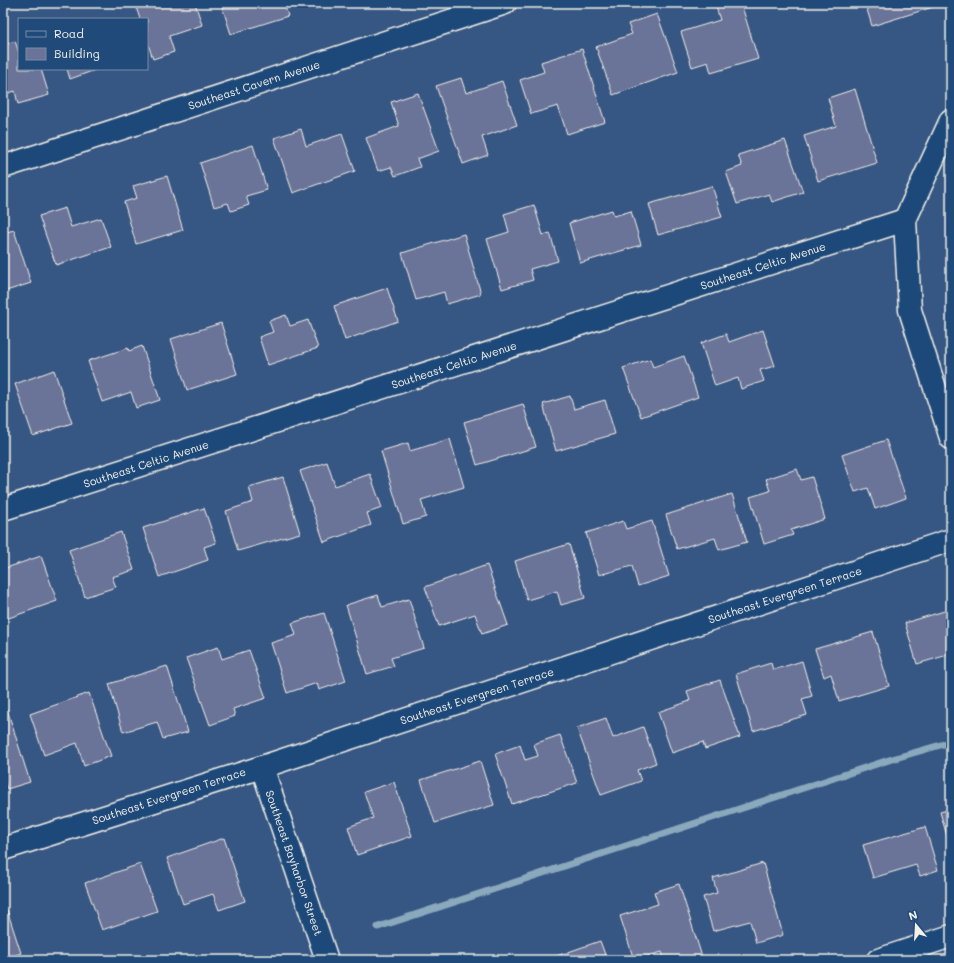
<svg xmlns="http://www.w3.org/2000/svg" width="954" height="963" font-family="Mali,sans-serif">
	<rect width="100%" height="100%" fill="#365683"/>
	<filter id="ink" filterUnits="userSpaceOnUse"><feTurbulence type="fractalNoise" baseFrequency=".025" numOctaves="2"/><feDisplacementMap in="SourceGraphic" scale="8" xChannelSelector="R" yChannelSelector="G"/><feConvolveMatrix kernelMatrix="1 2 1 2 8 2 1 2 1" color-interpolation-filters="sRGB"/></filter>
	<g filter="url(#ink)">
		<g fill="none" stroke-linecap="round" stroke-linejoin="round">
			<g stroke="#8aa9bd" stroke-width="7">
				<path d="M 378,927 L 892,759 L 951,742"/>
				<path d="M 277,960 L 279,959"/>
			</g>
		</g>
		<g fill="#6b7398" stroke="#f4f1e8">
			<path d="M 147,3 L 195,3 L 202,25 L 169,36 L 174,52 L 153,59 L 147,41 L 147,19 L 140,19 L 136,7 Z"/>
			<path d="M 221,3 L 284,3 L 288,16 L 231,34 Z"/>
			<path d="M 312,3 L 330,3 L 314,9 Z"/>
			<path d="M 715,3 L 741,3 L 758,59 L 711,73 L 708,62 L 692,67 L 681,32 L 720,20 Z"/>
			<path d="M 865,3 L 932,3 L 933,7 L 872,26 Z"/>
			<path d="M 657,14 L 678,72 L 613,95 L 596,47 L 632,34 L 628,24 Z"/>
			<path d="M 15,41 L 19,53 L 19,69 L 41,69 L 49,95 L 18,104 L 15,91 L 3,95 L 3,45 Z"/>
			<path d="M 582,49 L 605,122 L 567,134 L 558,106 L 531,114 L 520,80 L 544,72 L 541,62 Z"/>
			<path d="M 67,69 L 98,69 L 70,79 Z"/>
			<path d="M 461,78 L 466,93 L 502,81 L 517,125 L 482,137 L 488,155 L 463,164 L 436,86 Z"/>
			<path d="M 855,89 L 877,163 L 818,181 L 804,136 L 836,126 L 828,98 Z"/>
			<path d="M 418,93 L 439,151 L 417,159 L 420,167 L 395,176 L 391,167 L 378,171 L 366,138 L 399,126 L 391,102 Z"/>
			<path d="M 301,129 L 306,146 L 342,134 L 355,171 L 293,193 L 274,138 Z"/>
			<path d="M 785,140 L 803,192 L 772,202 L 769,194 L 737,204 L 726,172 L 742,166 L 738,155 Z"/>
			<path d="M 253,145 L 267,190 L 246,196 L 249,205 L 231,211 L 228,203 L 214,207 L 200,163 Z"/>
			<path d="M 167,176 L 183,230 L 136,244 L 124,202 L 137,198 L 133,186 Z"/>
			<path d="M 712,186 L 722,217 L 658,235 L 649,204 Z"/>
			<path d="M 534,205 L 543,235 L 550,233 L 558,261 L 530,269 L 533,280 L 502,289 L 487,239 L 509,232 L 504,214 Z"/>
			<path d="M 65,208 L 71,227 L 101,218 L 111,247 L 56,265 L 39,216 Z"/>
			<path d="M 612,210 L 614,216 L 631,211 L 641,245 L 580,263 L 569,223 Z"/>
			<path d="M 14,230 L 31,283 L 3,292 L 3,233 Z"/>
			<path d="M 464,234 L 481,294 L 447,304 L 444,292 L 416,300 L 402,253 Z"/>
			<path d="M 387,288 L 398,321 L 345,340 L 334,306 Z"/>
			<path d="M 286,315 L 290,326 L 308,320 L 318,348 L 268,365 L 259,337 L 273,332 L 269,321 Z"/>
			<path d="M 221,323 L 237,374 L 187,390 L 171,339 Z"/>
			<path d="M 763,330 L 775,366 L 760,370 L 764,381 L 741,389 L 738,378 L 715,386 L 701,343 L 726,334 L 729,342 Z"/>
			<path d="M 142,346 L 160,400 L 136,408 L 131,392 L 102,402 L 88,361 L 128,348 L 129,351 Z"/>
			<path d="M 684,356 L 698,397 L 641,417 L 623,368 L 650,359 L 653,367 Z"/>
			<path d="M 54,370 L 72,423 L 33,436 L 15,384 Z"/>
			<path d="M 570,396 L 574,409 L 605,400 L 615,434 L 556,451 L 543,404 Z"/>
			<path d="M 523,404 L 536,447 L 477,465 L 464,422 Z"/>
			<path d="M 450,439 L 464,487 L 421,500 L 426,517 L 403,524 L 381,451 L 408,443 L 410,451 Z"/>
			<path d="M 886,440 L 906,498 L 875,509 L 868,488 L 855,492 L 842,455 Z"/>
			<path d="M 327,462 L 335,486 L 370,474 L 382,508 L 367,513 L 371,525 L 324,542 L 300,471 Z"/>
			<path d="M 797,469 L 801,480 L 812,477 L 825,519 L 791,530 L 793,535 L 764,544 L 750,497 L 770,491 L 766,479 Z"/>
			<path d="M 283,477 L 300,533 L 238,551 L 226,511 L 253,502 L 249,487 Z"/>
			<path d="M 732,494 L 747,542 L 719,550 L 715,538 L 677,549 L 666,515 Z"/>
			<path d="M 204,508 L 216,543 L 204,547 L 208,560 L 159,577 L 143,528 Z"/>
			<path d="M 623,521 L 626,529 L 652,521 L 669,576 L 638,586 L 632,566 L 599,575 L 586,533 Z"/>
			<path d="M 121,532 L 134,570 L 112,577 L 116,587 L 85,597 L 69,550 Z"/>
			<path d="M 569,544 L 585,598 L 561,605 L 557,591 L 527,600 L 515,561 Z"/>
			<path d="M 41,556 L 57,601 L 3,620 L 3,569 Z"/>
			<path d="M 487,565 L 508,625 L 482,634 L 475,614 L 439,626 L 425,587 Z"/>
			<path d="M 378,595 L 382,607 L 409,599 L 424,648 L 391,658 L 394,666 L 367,674 L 346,605 Z"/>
			<path d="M 951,609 L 951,654 L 917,664 L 905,623 Z"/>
			<path d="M 324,613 L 346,681 L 319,690 L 317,683 L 287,693 L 271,643 L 296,635 L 292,623 Z"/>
			<path d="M 873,632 L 889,686 L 839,701 L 831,674 L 824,677 L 815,649 Z"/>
			<path d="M 218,647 L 222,659 L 249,650 L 266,698 L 233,709 L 235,716 L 210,725 L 186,658 Z"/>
			<path d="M 802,661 L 812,696 L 802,699 L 807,715 L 753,731 L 736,674 L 771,663 L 773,670 Z"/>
			<path d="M 167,666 L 188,732 L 163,739 L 157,722 L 123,732 L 109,684 Z"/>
			<path d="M 720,680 L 740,737 L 705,749 L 703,742 L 672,753 L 658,712 L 690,701 L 687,691 Z"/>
			<path d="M 89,693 L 111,756 L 84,766 L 77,743 L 44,755 L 30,714 Z"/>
			<path d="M 7,709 L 30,782 L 7,789 L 3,777 L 3,710 Z"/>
			<path d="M 606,718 L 613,738 L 643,727 L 656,763 L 637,770 L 641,781 L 601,795 L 577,728 Z"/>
			<path d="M 560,735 L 577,783 L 512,804 L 495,754 L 520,745 L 525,760 L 538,756 L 534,744 Z"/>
			<path d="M 480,761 L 494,805 L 435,823 L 421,780 Z"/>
			<path d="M 394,782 L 412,836 L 357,855 L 348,827 L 373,818 L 364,792 Z"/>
			<path d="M 951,809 L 951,850 L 940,812 Z"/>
			<path d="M 925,827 L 938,870 L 920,876 L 916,865 L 873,878 L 863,845 Z"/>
			<path d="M 224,838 L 245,901 L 219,910 L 213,894 L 183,904 L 167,858 Z"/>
			<path d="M 763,863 L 783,935 L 756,943 L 750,921 L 713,931 L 703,897 L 717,893 L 713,878 Z"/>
			<path d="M 140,864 L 157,911 L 102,930 L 85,883 Z"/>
			<path d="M 679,884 L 703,960 L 665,960 L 662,952 L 634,960 L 620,916 L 658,904 L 654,892 Z"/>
			<path d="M 7,910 L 21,953 L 3,960 L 3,911 Z"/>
			<path d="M 600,941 L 607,960 L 545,960 Z"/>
		</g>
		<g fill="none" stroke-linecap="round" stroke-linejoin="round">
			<defs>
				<g id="street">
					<path d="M 951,120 L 905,220 L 910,310 L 951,438"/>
					<path d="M 3,167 L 505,3"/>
					<path d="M 3,509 L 905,220"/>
					<path d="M 262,767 L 327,960"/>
					<path d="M 3,849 L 262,767 L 951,540"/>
					<path d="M 878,960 L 951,936"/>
				</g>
			</defs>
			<use href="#street" stroke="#f4f1e8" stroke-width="25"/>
			<use href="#street" stroke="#1f4a7a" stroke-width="22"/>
		</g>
	</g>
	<g text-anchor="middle" stroke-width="3.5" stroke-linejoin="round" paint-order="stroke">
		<g font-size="11" fill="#f4f1e8" stroke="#1f4a7a">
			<text transform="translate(254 85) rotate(-18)" y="4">Southeast Cavern Avenue</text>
			<text transform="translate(763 266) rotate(-18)" y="4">Southeast Celtic Avenue</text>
			<text transform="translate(454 365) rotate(-18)" y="4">Southeast Celtic Avenue</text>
			<text transform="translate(146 464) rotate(-18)" y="4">Southeast Celtic Avenue</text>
			<text transform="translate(785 595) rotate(-18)" y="4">Southeast Evergreen Terrace</text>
			<text transform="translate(477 696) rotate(-18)" y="4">Southeast Evergreen Terrace</text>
			<text transform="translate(169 796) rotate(-18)" y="4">Southeast Evergreen Terrace</text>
			<text transform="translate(294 863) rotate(71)" y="4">Southeast Bayharbor Street</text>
		</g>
	</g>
	<rect width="954" height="963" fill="none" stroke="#1f4a7a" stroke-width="16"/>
	<rect x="8" y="8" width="938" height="947" fill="none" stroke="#f4f1e8" stroke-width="1.5" filter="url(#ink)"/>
	<rect x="18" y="18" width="130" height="52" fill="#1f4a7a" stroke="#748da6"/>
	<rect x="26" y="31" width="20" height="6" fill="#1f4a7a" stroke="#748da6"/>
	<text x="54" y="38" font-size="12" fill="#f4f1e8">Road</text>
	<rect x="26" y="48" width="20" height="12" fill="#6b7398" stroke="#748da6"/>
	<text x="54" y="58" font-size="12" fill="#f4f1e8">Building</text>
	<g transform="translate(916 925) rotate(342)" stroke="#1f4a7a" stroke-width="3" paint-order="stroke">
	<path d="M0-3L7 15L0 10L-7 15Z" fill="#f4f1e8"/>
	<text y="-6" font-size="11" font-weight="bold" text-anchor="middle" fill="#f4f1e8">N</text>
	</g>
</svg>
